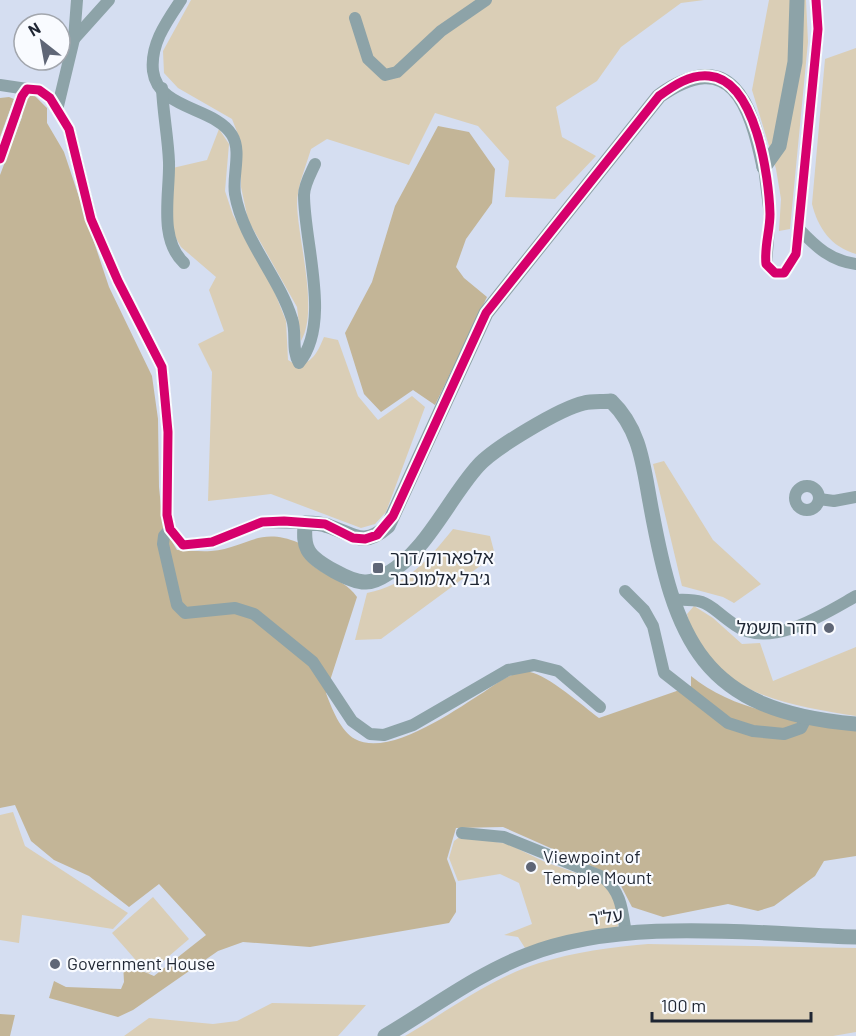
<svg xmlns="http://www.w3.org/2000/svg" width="856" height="1036" font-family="Barlow,'Noto Sans Hebrew',sans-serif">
	<rect width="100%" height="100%" fill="#d5def1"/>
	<g fill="#daceb6">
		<path d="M 191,0 L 704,0 L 681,3 L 621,47 L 597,81 L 556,107 L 562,137 L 596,156 L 555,199 L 505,197 L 509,161 L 478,126 L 435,113 L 409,165 L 327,139 L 311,149 C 306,166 297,187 297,204 C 298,241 319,310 301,341 L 297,307 L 248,220 L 241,187 L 241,142 L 232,119 L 178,88 L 164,73 L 163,51 Z"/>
		<path d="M 769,0 L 806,0 L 808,42 L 790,229 L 779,231 L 781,199 L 776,169 L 752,90 Z"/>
		<path d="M 856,48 L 856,254 C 831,247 818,228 812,204 L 825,59 Z"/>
		<path d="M 219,129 L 229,144 L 225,191 L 233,215 L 275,293 L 286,321 L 288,360 L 298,366 C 314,361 318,351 324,337 L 338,340 L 358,396 L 378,420 L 412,396 L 425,407 L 386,512 L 375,524 L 361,528 L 271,494 L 208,501 L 212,372 L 198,344 L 224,331 L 209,290 L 216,277 L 181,247 L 168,224 L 164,170 L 207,160 Z"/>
		<path d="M 664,461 L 713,540 L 761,584 L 734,603 L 723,597 L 682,586 L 653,464 Z"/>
		<path d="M 453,529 L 490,536 L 495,555 L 381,639 L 355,640 L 367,593 C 407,585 428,560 453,529 Z"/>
		<path d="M 694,606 L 713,618 L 742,644 L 760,643 L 773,681 L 856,647 L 856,716 C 788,705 705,693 687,614 Z"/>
		<path d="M 13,812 L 25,846 L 128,913 L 113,929 L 22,915 L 19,943 L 0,940 L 0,815 Z"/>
		<path d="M 461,836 L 508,844 L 545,862 L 599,881 L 613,891 L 619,922 L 617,928 L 525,948 L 518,937 L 504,935 L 532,924 L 519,883 L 500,874 L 458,881 L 449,858 L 454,841 Z"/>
		<path d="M 153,897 L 189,939 L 148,974 L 112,933 Z"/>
		<path d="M 648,944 L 856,948 L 856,1032 L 833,1036 L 405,1036 C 448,1011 491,978 539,963 C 575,952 611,947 648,944 Z"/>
		<path d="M 272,1003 L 366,1005 L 338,1036 L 124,1036 L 149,1018 L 213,1024 L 237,1021 Z"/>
	</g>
	<g fill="#c3b597">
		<path d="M 24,94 L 34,95 L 47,108 L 47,123 L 64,152 L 109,287 L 152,376 L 158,419 L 159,487 L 163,526 L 177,550 C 188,550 200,552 211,551 C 248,548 258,526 299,543 C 308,577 341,573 357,597 L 326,693 C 331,707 341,732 355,739 C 389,758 455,710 484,692 C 497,683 514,670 530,672 C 548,675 584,707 599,718 L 691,686 L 691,676 C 734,712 802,720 856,728 L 856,856 L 824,861 L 815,876 L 774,906 L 758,911 L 728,904 L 663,917 L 632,907 L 619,882 L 607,873 L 503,827 L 456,828 L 447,859 L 456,883 L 456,912 L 449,923 L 310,947 L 243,942 L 218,951 L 133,1010 L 118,1017 L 49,998 L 54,981 L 66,987 L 121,989 L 124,982 L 123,963 L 154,976 L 206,935 L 159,884 L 129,907 L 89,876 L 54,860 L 31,841 L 15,805 L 0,808 L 0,175 L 22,117 Z"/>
		<path d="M 9,97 L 14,99 L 0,137 L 0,98 Z"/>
		<path d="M 438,126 L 469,132 L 495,169 L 492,203 L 466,239 L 456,267 L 464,278 L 487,297 L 435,405 L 413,390 L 381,412 L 364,394 L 345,333 L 372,282 L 395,206 Z"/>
		<path d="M 0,1014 L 15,1015 L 10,1036 L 0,1036 Z"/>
	</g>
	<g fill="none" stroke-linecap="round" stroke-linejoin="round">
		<g stroke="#8da3a8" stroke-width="12">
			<path d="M 181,0 C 167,21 150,44 153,71 C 158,110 215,107 232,135 C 242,151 232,176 235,194 C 243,240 278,275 292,319 C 297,333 291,350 299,363 C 332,323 304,243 304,195 C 304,185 311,173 315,164"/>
			<path d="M 355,18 L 368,59 L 385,75 L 397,72 L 441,31 L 486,0"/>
			<path d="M 74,39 L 109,0"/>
			<path d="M 0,85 L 27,89"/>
			<path d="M 162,88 C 163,113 168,137 169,162 C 170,193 158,239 184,263"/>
			<path d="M 57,110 L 74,39 L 77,0"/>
			<path d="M 0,159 L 22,96 L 27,89 L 39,90 L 50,98 L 69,129 L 91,219 L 118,281 L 162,367 L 168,432 L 167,515 L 170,529 L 183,545 L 212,542 L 262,522 L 305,523"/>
			<path d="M 764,167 L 770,216 L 766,264 L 775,273 L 784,273 L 796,254 L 818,29 L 816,0"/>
			<path d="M 799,229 C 816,247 831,261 856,264"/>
			<circle cx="807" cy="498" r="12"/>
			<path d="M 819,499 L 834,501 L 856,497"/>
			<path d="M 170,529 L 164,536 L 163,544 L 177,605 L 185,613 L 235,608 L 254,614 L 313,662 L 352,721 L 370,734 L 384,735 L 413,725 L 508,670 L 534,665 L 558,671 L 600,707"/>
			<path d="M 625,591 L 644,610 L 653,626 L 664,673 L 728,723 L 753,731 L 784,734 L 801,728 L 807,716"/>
			<path d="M 673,600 C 711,598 707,606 735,625 C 770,650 824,614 856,596"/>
			<path d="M 462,833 L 504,837 L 603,877 C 622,893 622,910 626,934"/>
		</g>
		<g stroke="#8da3a8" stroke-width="15">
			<path d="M 764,167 C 751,104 731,45 659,96 L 486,313 L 388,526 C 363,548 355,535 328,526 C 321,523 313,523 305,523 C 305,531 303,541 308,550 C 314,562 352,583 366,582 C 373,582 381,578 387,574 C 426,552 449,498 478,466 C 494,448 561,408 584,403 C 592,401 603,402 611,401 C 640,429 643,464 650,502 C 675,641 701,711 856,724"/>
			<path d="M 764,167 L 779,146 L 795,62 L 797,0"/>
			<path d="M 385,1036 C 431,1009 477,974 527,955 C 624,917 753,934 856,937"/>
		</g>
		<defs>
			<path id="cycleway" d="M 0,159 L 22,96 L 27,89 L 39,90 L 50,98 L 69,129 L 91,219 L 118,281 L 162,367 L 168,432 L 167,515 L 170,529 L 183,545 L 212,542 L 262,522 L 284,521 L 325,524 L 353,538 L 365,539 L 377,535 L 393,516 L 486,313 L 659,96 C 673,86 690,74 709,76 C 756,80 769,177 770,214 C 770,231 764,247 766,264 L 775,273 L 784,273 L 796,254 L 818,29 L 816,0"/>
		</defs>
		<use href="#cycleway" stroke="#f9fbff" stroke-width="13"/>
		<use href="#cycleway" stroke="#d6006c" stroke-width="9"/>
	</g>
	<g fill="#5f6676" stroke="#f9fbff" stroke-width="2">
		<rect x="372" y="562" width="12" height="12" rx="3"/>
		<circle cx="829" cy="628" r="6"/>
		<circle cx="531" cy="867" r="6"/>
		<circle cx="55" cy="964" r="6"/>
	</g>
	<g text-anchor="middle" stroke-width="4.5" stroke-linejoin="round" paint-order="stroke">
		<g font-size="18" fill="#1f2633" stroke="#f9fbff" text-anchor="start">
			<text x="390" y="564">אלפארוק/דרך<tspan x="390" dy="21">ג׳בל אלמוכבר</tspan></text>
			<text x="817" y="634" text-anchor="end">חדר חשמל</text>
			<text x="543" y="863">Viewpoint of<tspan x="543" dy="21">Temple Mount</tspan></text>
			<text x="67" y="970">Government House</text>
		</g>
		<g font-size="18" fill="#1f2633" stroke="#f9fbff">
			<text transform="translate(606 917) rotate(-7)" y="6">על"ר</text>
		</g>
	</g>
	<g transform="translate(42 42) rotate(329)"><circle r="28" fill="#f9fbff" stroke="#a2a6ad" stroke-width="1.5"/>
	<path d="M0-4.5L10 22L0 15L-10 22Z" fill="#5f6676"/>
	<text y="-9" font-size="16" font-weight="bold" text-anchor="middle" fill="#1f2633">N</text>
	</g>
	<path d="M652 1012v9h159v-9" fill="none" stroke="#1f2633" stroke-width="3"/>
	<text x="661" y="1012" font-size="18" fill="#1f2633" stroke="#f9fbff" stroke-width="4.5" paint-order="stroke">100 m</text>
</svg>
